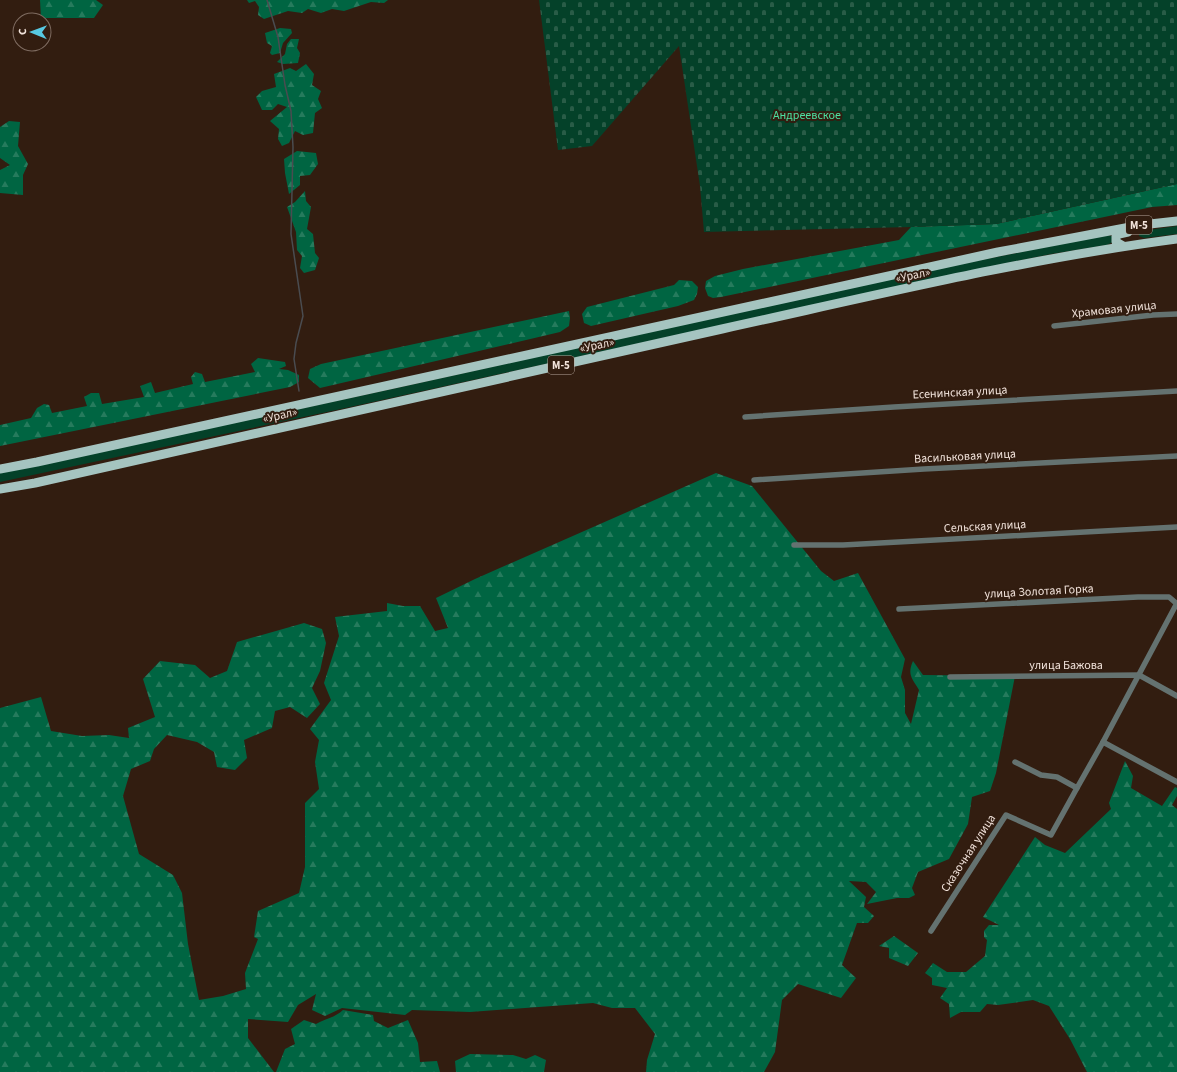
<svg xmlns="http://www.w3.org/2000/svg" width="1177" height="1072" font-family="'Source Sans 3',sans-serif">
	<defs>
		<pattern id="forest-firs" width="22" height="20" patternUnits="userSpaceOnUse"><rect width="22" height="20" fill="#006542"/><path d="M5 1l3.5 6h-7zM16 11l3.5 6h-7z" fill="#267b5d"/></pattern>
		<pattern id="cemetery-stones" width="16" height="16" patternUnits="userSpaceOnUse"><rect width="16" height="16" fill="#044129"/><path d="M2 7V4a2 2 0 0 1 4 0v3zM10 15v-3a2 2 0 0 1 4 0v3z" fill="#295c47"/></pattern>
	</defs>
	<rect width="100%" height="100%" fill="#321d10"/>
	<g fill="#044129">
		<path d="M 1177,226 L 1177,234 L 1144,238 L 1139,236 L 1139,234 L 1148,230 Z"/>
		<path d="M 1106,235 L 1112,236 L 1113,242 L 1107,245 L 1051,254 L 940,277 L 341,409 L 0,482 L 0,473 L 392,389 L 867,283 Z"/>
	</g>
	<g fill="url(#forest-firs)">
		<path d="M 40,0 L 96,0 L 103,5 L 94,18 L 41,18 Z"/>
		<path d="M 247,0 L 388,0 L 384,3 L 371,2 L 344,11 L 332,9 L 321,13 L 308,9 L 302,13 L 288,11 L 264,19 L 258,15 L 259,7 L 255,1 L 249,3 Z"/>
		<path d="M 280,28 L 291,29 L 292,33 L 283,43 L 280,53 L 272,55 L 270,53 L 272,46 L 267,43 L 265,33 Z"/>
		<path d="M 291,39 L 299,39 L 297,48 L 300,53 L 298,63 L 283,64 L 277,62 L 285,54 L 287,44 Z"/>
		<path d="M 306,64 L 314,74 L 312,85 L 321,91 L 318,99 L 322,108 L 315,113 L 313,133 L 303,135 L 295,131 L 289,143 L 282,146 L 278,139 L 279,129 L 270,121 L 287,107 L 278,104 L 272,110 L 262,110 L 256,97 L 262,91 L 276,87 L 274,74 L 290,68 L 296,71 Z"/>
		<path d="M 9,121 L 20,122 L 18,146 L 28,164 L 23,175 L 23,195 L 0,193 L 0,170 L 10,165 L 0,158 L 0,127 Z"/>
		<path d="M 297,151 L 316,153 L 318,164 L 310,175 L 300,176 L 300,185 L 289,194 L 285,173 L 284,159 Z"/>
		<path d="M 1177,184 L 1177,205 L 1152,207 L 721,297 L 713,298 L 708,296 L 705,288 L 706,281 L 715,276 L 743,269 L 899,240 L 911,227 L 996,224 Z"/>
		<path d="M 305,191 L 306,201 L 311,207 L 307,229 L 313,234 L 315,253 L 319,258 L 315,270 L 304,273 L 300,268 L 302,256 L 297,250 L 296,232 L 287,207 L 295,202 Z"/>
		<path d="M 679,280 L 692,281 L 698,287 L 697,294 L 694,300 L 678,306 L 591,326 L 584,323 L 582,314 L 587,307 L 674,285 Z"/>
		<path d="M 569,311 L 570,318 L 569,326 L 560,332 L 320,388 L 308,378 L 310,369 L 321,364 Z"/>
		<path d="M 258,358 L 285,362 L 286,366 L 279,369 L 288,370 L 299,375 L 299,382 L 290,387 L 0,446 L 0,425 L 31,418 L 37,408 L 44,404 L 49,405 L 52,413 L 87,406 L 84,397 L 91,393 L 99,393 L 102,404 L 144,397 L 140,386 L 151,382 L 155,393 L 193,384 L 191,377 L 195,372 L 202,374 L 205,382 L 255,372 L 251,364 Z"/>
		<path d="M 716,473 L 752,486 L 821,571 L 834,581 L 858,573 L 905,659 L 901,677 L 905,690 L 905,713 L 911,724 L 919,690 C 912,678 907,675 913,661 L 923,675 L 1015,676 L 996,773 L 990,791 L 972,797 L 968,824 L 949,859 L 918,872 L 912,888 L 915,895 L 909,898 L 897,898 L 867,904 L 876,892 L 866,882 L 849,881 L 866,897 L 864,907 L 874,916 L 868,923 L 857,923 L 842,965 L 856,978 L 841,998 L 798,984 L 782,1000 L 775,1052 L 764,1072 L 646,1072 L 647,1060 L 655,1034 L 635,1008 L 612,1008 L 593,1003 L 470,1012 L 412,1010 L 405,1015 L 342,1008 L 325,1016 L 312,1010 L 316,994 L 298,1005 L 288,1022 L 248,1019 L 248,1038 L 274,1072 L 0,1072 L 0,708 L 41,697 L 51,731 L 82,736 L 109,735 L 129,738 L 128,728 L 155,717 L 143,679 L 160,661 L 195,665 L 210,678 L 227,671 L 237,642 L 304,623 L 322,629 L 326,643 L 320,671 L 312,688 L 320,704 L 307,718 L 290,707 L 275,711 L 272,728 L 244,740 L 247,758 L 235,770 L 217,767 L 214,752 L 197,742 L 167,735 L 154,749 L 150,761 L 131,769 L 123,796 L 139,854 L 173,875 L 182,893 L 188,944 L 199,1000 L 223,996 L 246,989 L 245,973 L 258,939 L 254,937 L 258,911 L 299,893 L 305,867 L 305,803 L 319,789 L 315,762 L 319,740 L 310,729 L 331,700 L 324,683 L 339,636 L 335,617 L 387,611 L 387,603 L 403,606 L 420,606 L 435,631 L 448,628 L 436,598 L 475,579 Z"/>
		<path d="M 1125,761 L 1133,776 L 1131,788 L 1162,806 L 1175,787 L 1177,788 L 1177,796 L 1172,805 L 1177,809 L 1177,1072 L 1087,1072 L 1070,1039 L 1049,1006 L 1033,1000 L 998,1005 L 987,1004 L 980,1012 L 961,1012 L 950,1018 L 949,1004 L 940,998 L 947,988 L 932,985 L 932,978 L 925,973 L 933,963 L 947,972 L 966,972 L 985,956 L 987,940 L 984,937 L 984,931 L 989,925 L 999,925 L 983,917 L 1035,837 L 1045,845 L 1065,853 L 1111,809 L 1109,803 Z"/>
		<path d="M 894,936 L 918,953 L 908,966 L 889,958 L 889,948 L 879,946 Z"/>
		<path d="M 343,1010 L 373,1015 L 374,1021 L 388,1028 L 408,1020 L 418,1043 L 420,1062 L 437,1061 L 440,1072 L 276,1072 L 285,1049 L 295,1044 L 291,1029 L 304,1020 L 316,1024 C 325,1019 336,1017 343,1010 Z"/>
		<path d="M 470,1054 L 513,1055 L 526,1059 L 535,1055 L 546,1060 L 544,1072 L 456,1072 L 455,1061 Z"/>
	</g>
	<path fill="url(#cemetery-stones)" d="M 539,0 L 1177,0 L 1177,184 L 996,224 L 911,227 L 704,232 L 700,186 L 679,46 L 592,146 L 558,150 Z"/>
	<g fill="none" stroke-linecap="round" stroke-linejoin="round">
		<path stroke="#4a4c50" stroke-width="1.5" d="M 267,0 L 278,37 L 285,85 L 291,111 L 293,147 L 291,234 L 303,316 L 296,343 L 294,359 L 299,391"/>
		<g stroke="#647270" stroke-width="5.5">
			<path d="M 1054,326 L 1153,315 L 1177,314"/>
			<path d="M 745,417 L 894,407 L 1177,391"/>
			<path d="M 754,480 L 924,469 L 1177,456"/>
			<path d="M 794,545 L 843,545 L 1177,527"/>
			<path d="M 899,609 L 1138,597 L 1169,597 L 1177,604"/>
			<path d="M 950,677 L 1139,675 L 1177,696"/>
			<path d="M 1103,742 L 1177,782"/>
			<path d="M 1015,762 L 1041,775 L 1057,777 L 1077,788 L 1103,742 L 1177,603"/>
			<path d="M 931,931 L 1006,815 L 1051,835 L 1077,788"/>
		</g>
		<g stroke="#a5c4c0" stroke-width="9">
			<path d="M 1123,246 L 1116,242 L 1116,236 L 1119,234 L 1128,232"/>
			<path d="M 0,469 L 37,462 L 998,252 L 1141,225 L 1177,221"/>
			<path d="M 0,489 L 35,483 C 264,431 493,380 722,329 C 873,296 1024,259 1177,239"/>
		</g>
	</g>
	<g text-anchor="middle" stroke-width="4" stroke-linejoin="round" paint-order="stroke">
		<g fill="#321d10" stroke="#b8a89e" stroke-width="1">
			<rect x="1126" y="216" width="26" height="18" rx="3"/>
			<rect x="548" y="356" width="26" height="18" rx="3"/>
		</g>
		<g font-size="11" font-weight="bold" fill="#f2e3db">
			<text x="1139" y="229">М-5</text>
			<text x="561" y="369">М-5</text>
		</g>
		<g font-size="12" fill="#4ce0a1" stroke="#321d10">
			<text x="807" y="119">Андреевское</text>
		</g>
		<g font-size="12" fill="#f2e3db" stroke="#321d10">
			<text transform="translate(913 275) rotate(-12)" y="4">«Урал»</text>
			<text transform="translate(1114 309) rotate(-6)" y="4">Храмовая улица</text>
			<text transform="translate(597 345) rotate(-12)" y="4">«Урал»</text>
			<text transform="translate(960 392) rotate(-3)" y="4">Есенинская улица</text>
			<text transform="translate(280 415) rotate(-13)" y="4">«Урал»</text>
			<text transform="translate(965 456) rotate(-3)" y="4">Васильковая улица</text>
			<text transform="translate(985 526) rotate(-3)" y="4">Сельская улица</text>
			<text transform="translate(1039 591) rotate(-3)" y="4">улица Золотая Горка</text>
			<text x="1066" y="669">улица Бажова</text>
			<text transform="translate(968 853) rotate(-57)" y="4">Сказочная улица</text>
		</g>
	</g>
	<g transform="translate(32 32) rotate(271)"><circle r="19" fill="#321d10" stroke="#7f6c61"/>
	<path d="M0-3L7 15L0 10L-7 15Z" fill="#57c9e2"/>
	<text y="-6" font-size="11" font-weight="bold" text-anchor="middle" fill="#f2e3db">С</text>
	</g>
</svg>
